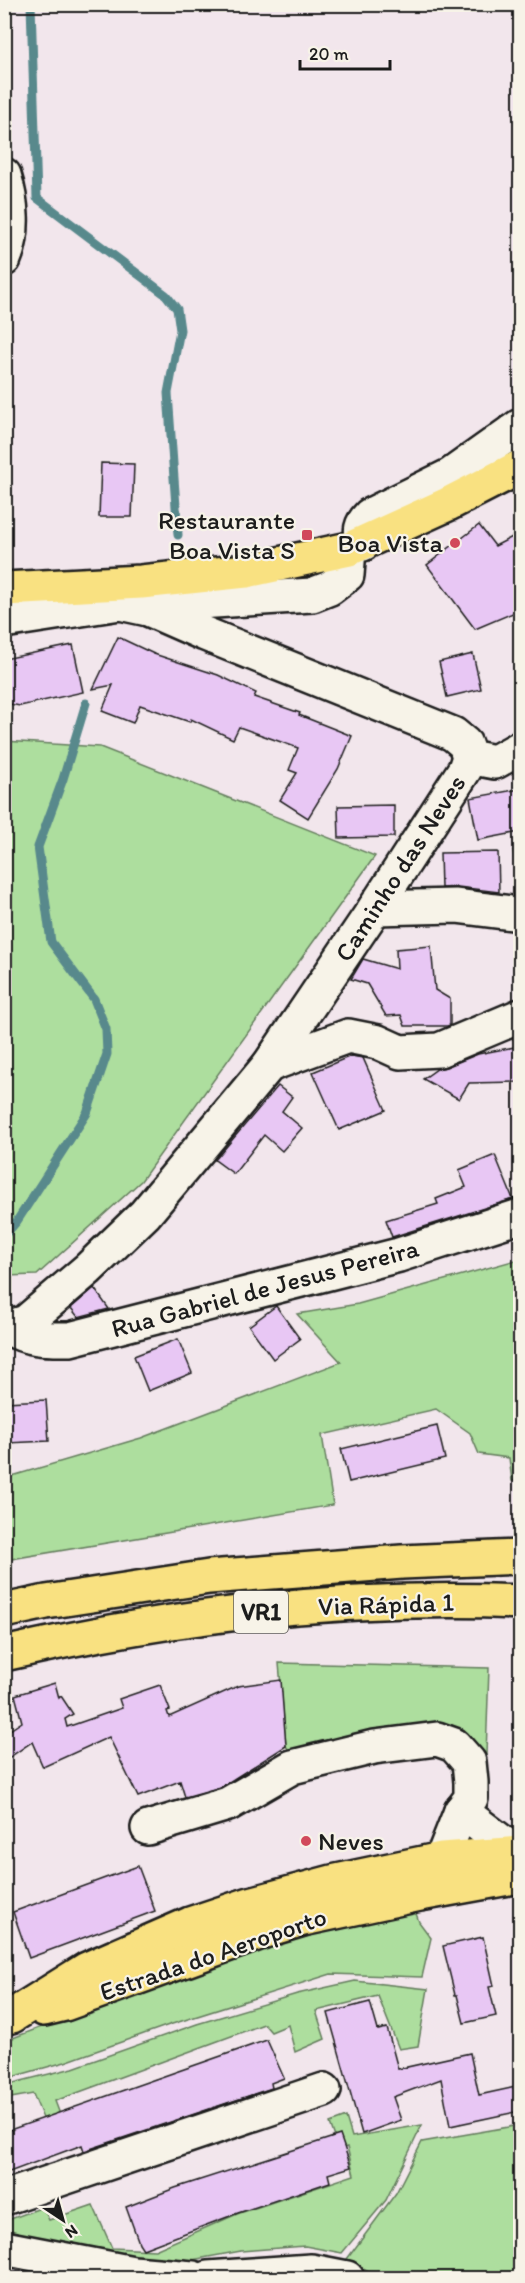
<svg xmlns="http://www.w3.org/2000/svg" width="525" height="2283" font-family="Itim,sans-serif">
	<rect width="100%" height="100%" fill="#f2e6ec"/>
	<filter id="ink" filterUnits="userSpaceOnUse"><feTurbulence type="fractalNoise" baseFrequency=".0167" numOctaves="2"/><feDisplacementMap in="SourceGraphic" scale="12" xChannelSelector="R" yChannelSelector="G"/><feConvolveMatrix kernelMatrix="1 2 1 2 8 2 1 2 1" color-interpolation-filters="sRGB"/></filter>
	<g filter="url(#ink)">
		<g fill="#adde9e" stroke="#647d5d" stroke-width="1.5">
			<path d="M 4,741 L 100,747 L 375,856 L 141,1181 L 37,1275 L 5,1276 Z"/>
			<path d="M 520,848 L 520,896 L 513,850 Z"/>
			<path d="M 520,1259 L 520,1480 L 512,1481 L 509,1458 L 479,1454 L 470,1433 L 436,1409 L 322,1435 L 333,1505 L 5,1560 L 5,1478 L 141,1438 L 341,1362 L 297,1314 L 358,1304 Z"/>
			<path d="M 279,1663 L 489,1668 L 486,1755 L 479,1754 L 467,1733 L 452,1725 L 290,1752 L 286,1746 Z"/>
			<path d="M 413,1905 L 419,1922 L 431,1938 L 422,1977 L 331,1974 L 169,2025 L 65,2062 L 5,2079 L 5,2041 L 185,1972 Z"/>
			<path d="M 355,1981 L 428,1989 L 418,2046 L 399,2049 L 378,1996 L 316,2011 L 325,2039 L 295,2052 L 288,2025 L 271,2032 L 264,2024 L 55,2101 L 64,2125 L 49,2133 L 33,2094 L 5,2099 L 5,2085 L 73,2068 L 197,2024 L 297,1994 Z"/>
			<path d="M 346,2117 L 352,2137 L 422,2125 L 386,2200 L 342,2253 L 305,2246 L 241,2251 L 192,2260 L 72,2250 L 5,2229 L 5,2221 L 43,2207 L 49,2220 L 93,2205 L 112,2248 L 155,2250 L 237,2214 L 354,2175 L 347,2147 L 339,2149 L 330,2123 Z"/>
			<path d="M 520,2125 L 520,2278 L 378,2278 L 347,2259 L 396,2193 L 422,2142 Z"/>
		</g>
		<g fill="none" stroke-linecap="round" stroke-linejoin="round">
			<g stroke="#59898c" stroke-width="9">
				<path d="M 31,4 L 37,198 L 166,295 L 177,309 L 180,330 L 168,393 L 178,535"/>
				<path d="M 4,1236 L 17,1221 L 87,1113 L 107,1054 L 106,1029 L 94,999 L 51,942 L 38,847 L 63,779 L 86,703"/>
			</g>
		</g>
		<g fill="#e8c7f4" stroke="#1c1c1c" stroke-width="1.5">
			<path d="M 101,463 L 134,464 L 132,517 L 99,517 Z"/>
			<path d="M 479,525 L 495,546 L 520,533 L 520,610 L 475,629 L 427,565 Z"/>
			<path d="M 118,637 L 154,654 L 218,675 L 256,693 L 254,697 L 300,713 L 299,715 L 352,736 L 338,769 L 308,818 L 280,800 L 297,773 L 289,770 L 298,748 L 239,727 L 233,739 L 191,719 L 190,722 L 140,705 L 133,723 L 102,711 L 113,685 L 93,689 Z"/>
			<path d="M 73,645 L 83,692 L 20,706 L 4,703 L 4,659 Z"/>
			<path d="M 473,654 L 481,689 L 447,697 L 439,662 Z"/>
			<path d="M 520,789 L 520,832 L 478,840 L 470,798 Z"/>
			<path d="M 394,805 L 394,837 L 339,838 L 338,806 Z"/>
			<path d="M 498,852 L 499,892 L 458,887 L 441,888 L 440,853 Z"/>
			<path d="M 431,946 L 435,990 L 450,999 L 450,1025 L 447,1026 L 405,1026 L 401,1015 L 386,1016 L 367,984 L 351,979 L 363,959 L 397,969 L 396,949 Z"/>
			<path d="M 520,1046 L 520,1082 L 469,1083 L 459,1099 L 423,1079 L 437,1069 L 446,1067 L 478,1054 Z"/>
			<path d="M 351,1056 L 363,1058 L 386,1110 L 339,1130 L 313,1072 Z"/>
			<path d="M 278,1086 L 292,1097 L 282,1111 L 302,1128 L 282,1151 L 264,1135 L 234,1174 L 215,1160 Z"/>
			<path d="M 495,1155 L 513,1199 L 392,1237 L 386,1220 L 438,1204 L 436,1199 L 466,1187 L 459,1170 Z"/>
			<path d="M 94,1288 L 109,1309 L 78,1317 L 71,1308 Z"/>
			<path d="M 276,1306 L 300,1339 L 273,1359 L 249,1326 Z"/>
			<path d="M 178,1339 L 192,1373 L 148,1391 L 134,1356 Z"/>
			<path d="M 46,1400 L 49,1441 L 7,1443 L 5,1402 Z"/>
			<path d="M 437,1426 L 445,1459 L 349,1482 L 341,1449 Z"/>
			<path d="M 281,1680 L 286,1746 L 221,1787 L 185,1797 L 180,1781 L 138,1797 L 109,1737 L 43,1767 L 32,1742 L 4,1761 L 4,1734 L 22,1722 L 15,1695 L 55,1683 L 59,1698 L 61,1696 L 73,1714 L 65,1719 L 67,1727 L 122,1708 L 119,1699 L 160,1685 L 170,1710 L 167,1711 L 169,1717 L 238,1686 Z"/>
			<path d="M 138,1866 L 155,1911 L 29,1958 L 13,1912 Z"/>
			<path d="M 483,1937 L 494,1986 L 489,1987 L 496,2016 L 464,2023 L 457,1995 L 455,1995 L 443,1946 Z"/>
			<path d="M 370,2002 L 378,2030 L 387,2028 L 398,2069 L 470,2053 L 479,2095 L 520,2086 L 520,2111 L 450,2126 L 441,2079 L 393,2097 L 401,2120 L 362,2134 L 328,2013 Z"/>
			<path d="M 267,2040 L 284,2078 L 271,2083 L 272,2088 L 84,2151 L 82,2145 L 4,2174 L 4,2132 Z"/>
			<path d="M 340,2135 L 351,2167 L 328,2174 L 330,2182 L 238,2213 L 143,2249 L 139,2243 L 126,2207 L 175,2188 Z"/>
		</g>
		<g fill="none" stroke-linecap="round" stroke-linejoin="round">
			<defs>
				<g id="minor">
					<path d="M 4,175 C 12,201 15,234 4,259"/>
					<path d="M 363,544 C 360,530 360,525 370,515 L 451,475 L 520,426"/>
					<path d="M 148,609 L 183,603 L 312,595 L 330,588 L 347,575 L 349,549"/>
					<path d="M 4,621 L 120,603 L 148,609 L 205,634 L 453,734 L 465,744 L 469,757 L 465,769 L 375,908 L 269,1065 L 145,1214 L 88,1269 L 26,1322 L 4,1329"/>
					<path d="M 469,757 L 495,762 L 520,748"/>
					<path d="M 375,908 L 456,906 L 520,914"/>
					<path d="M 269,1065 L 348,1036 L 378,1042 L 400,1052 L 439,1050 L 520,1016"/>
					<path d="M 9,1328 C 29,1340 47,1339 70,1339 L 399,1255 L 520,1216"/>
					<path d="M 461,1811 L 515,1852"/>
					<path d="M 148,1828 L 228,1804 L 292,1767 L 374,1747 L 437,1739 L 454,1745 L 469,1762 L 471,1782 L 471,1798 L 461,1811 L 442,1859"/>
					<path d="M 4,2198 L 324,2090"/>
					<path d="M 4,2248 L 133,2273 L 193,2278"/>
					<path d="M 208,2278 L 311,2271 L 347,2278"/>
				</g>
				<g id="major">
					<path d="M 4,589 L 141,582 L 246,571 L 349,549 L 448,504 L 520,467"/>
					<path d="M 44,2009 L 65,2004 L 273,1928 L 303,1919 L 420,1894 L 520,1876"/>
					<path d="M 12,2016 L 87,1969 L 190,1924 L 250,1904 L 332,1882 L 442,1859 L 520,1853"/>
				</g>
				<g id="highway">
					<path d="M 4,1611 L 46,1602 L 209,1577 L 402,1562 L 520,1557"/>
					<path d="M 4,1654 C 172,1615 348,1595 520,1602"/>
				</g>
			</defs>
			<use href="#minor" stroke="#1c1c1c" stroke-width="38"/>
			<use href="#major" stroke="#1c1c1c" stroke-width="38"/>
			<use href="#highway" stroke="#1c1c1c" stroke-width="38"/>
			<use href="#minor" stroke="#f7f3e8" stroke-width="33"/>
			<use href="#major" stroke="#f9e181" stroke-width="33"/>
			<use href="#highway" stroke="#f9e181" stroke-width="33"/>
		</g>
	</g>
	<g fill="#d1495b" stroke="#f7f3e8" stroke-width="2">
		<rect x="301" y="529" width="12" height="12" rx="3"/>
		<circle cx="455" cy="543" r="6"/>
		<circle cx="306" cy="1841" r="6"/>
	</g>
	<g text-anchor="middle" stroke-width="4.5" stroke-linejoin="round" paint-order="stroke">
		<rect fill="#f7f3e8" stroke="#5e5c59" stroke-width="1.5" x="234" y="1591" width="54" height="42" rx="4.5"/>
		<g font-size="24" font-weight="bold" fill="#1c1c1c">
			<text x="261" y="1620">VR1</text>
		</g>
		<g font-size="26" fill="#1c1c1c" stroke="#f7f3e8" text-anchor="end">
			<text x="295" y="529">Restaurante<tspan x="295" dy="30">Boa Vista S</tspan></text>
			<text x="443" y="552">Boa Vista</text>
			<text x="318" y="1850" text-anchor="start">Neves</text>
		</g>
		<g font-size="26" fill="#1c1c1c" stroke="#f7f3e8">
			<text transform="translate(400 868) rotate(-57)" y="9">Caminho das Neves</text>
			<text transform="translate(265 1288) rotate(-15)" y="9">Rua Gabriel de Jesus Pereira</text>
			<text transform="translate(386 1604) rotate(-2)" y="9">Via Rápida 1</text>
			<text transform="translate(213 1954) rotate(-19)" y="9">Estrada do Aeroporto</text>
		</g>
	</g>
	<rect width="525" height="2283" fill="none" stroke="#f7f3e8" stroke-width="24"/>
	<rect x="12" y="12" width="501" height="2259" fill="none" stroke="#1c1c1c" stroke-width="2" filter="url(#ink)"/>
	<g transform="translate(63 2220) rotate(144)" stroke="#f7f3e8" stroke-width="4.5" paint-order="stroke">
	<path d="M0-4.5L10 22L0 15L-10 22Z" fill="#1c1c1c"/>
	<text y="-9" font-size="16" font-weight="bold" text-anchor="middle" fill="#1c1c1c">N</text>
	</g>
	<path d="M300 60v9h90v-9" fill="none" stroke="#1c1c1c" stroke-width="3"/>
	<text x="309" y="60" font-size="18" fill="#1c1c1c" stroke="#f7f3e8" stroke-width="4.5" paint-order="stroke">20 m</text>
</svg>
